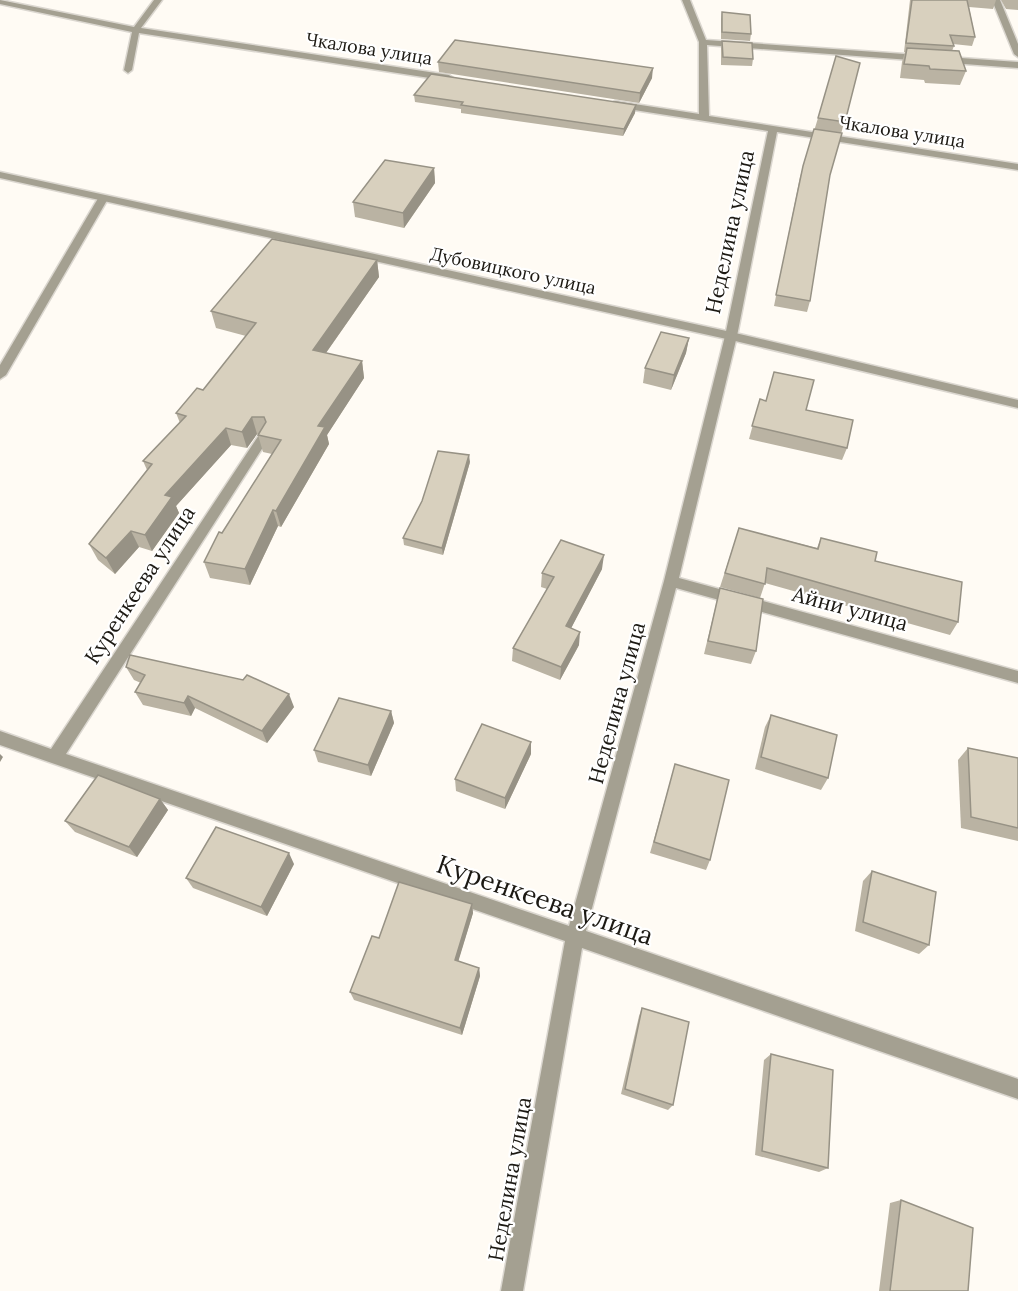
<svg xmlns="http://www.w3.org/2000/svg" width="1018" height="1291" font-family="Lora,serif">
	<rect width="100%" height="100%" fill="#fffbf4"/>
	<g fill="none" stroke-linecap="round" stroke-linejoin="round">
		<defs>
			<g id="minor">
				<path d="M 0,0 L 134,27 L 154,0 L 162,0 L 141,28 L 449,75 L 453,78 L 449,81 L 139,33 L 132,70 L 128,73 L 124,70 L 132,32 L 0,4 Z"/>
				<path d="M 682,0 L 690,0 L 706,40 L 1018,62 L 1018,68 L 707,45 L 709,116 L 1018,164 L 1018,170 L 777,132 L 737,336 L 679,578 L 1018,671 L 1018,683 L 676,588 L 586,931 L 1018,1079 L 1018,1099 L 582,948 L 523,1291 L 501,1291 L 565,941 L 0,745 L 0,731 L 51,749 L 259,435 L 267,435 L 269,438 L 267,441 L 66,754 L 569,926 L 664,581 L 725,336 L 768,131 L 615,107 L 611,104 L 615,101 L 699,114 L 699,42 Z"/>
				<path d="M 992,0 L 1000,0 L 1018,44 L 1018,57 L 1014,54 Z"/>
				<path d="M 100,195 L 109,197 L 6,375 L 0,379 L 0,365 Z"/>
			</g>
			<path id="tertiary" d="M 0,172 L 731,332 L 1018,400 L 1018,408 L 731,340 L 0,178 Z"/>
		</defs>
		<use href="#minor" stroke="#dbd7d0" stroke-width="3"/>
		<use href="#tertiary" stroke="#dbd7d0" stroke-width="3"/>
		<use href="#minor" fill="#a4a091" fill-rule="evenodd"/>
		<use href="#tertiary" fill="#a4a091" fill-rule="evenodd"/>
	</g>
	<g fill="#bab3a3">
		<path d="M 910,0 L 996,0 L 993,9 L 969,7 L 975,37 L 972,46 L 953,44 L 954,46 L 952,51 L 966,71 L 960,85 L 925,83 L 924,80 L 900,78 L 902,62 L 905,52 L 904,52 Z"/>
		<path d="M 1001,0 L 1018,0 L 1018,10 L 1006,9 Z"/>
		<path d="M 722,12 L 751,34 L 750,41 L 721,39 L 721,19 Z"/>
		<path d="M 722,41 L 753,59 L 752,66 L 721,65 L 721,48 Z"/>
		<path d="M 438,62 L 652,78 L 639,103 L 439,72 Z"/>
		<path d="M 860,63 L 830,175 L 810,301 L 807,312 L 774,306 L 800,177 L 818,118 Z"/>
		<path d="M 414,95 L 635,113 L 623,136 L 461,113 L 461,109 L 415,102 Z"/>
		<path d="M 434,168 L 435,183 L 404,228 L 355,217 L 353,202 Z"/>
		<path d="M 377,260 L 379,277 L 326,353 L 362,361 L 364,378 L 327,435 L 329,444 L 281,527 L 278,526 L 250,585 L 210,578 L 204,562 L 272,454 L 263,452 L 258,435 L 259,434 L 257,434 L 247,448 L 231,445 L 176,506 L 179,513 L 152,551 L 139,547 L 115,574 L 98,560 L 89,544 L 147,470 L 143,461 L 180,423 L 176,413 L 203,390 L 246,336 L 216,328 L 211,311 Z"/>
		<path d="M 689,338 L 686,353 L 671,390 L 643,383 L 645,368 Z"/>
		<path d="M 760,399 L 847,448 L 842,460 L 749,439 Z"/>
		<path d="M 470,462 L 443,555 L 404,545 L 403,538 Z"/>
		<path d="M 739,528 L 817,548 L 821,538 L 958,622 L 950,635 L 765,583 L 760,598 L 720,587 Z"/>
		<path d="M 602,569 L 571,628 L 579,645 L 560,680 L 512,661 L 513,648 L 547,589 L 541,587 L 542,573 Z"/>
		<path d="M 720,588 L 756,651 L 751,664 L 704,654 Z"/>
		<path d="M 126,667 L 294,707 L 267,743 L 195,708 L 191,716 L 143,705 L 135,692 L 141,683 L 134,680 Z"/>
		<path d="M 391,711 L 394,723 L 371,776 L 318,762 L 314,750 Z"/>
		<path d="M 771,715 L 828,778 L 821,790 L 755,769 L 765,727 Z"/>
		<path d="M 968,748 L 1018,758 L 1018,841 L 961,828 L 958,760 Z"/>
		<path d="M 531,754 L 505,809 L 456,791 L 455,779 Z"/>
		<path d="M 672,775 L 710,860 L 706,870 L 650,853 Z"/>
		<path d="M 160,799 L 168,810 L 137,857 L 75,832 L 65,821 Z"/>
		<path d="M 294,864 L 267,916 L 193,888 L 186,878 Z"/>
		<path d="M 872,871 L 929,945 L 919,954 L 855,931 L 863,881 Z"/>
		<path d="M 472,904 L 473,913 L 458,961 L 479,968 L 480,976 L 462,1035 L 354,1000 L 350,992 L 379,938 Z"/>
		<path d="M 642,1008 L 673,1105 L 668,1110 L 621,1094 L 639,1016 Z"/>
		<path d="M 771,1054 L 828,1168 L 819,1172 L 755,1155 L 764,1060 Z"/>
		<path d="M 901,1200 L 968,1291 L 879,1291 L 890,1203 Z"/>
	</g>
	<g fill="#979285">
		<path d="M 653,68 L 652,78 L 639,103 L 640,93 Z"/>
		<path d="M 636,105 L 635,113 L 623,136 L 624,129 Z"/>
		<path d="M 434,168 L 435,183 L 404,228 L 403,213 Z"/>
		<path d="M 377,260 L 379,277 L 316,367 L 313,350 Z"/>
		<path d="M 689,338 L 686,353 L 671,390 L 674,375 Z"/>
		<path d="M 362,361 L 364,378 L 327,435 L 329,444 L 281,527 L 276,511 L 318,426 Z"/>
		<path d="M 252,417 L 257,434 L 247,448 L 242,432 Z"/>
		<path d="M 226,428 L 231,445 L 176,506 L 179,513 L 152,551 L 145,535 L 165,495 Z"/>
		<path d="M 469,455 L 470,462 L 443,555 L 442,548 Z"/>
		<path d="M 273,510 L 278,526 L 250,585 L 245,569 Z"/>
		<path d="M 131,531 L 139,547 L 115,574 L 106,558 Z"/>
		<path d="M 604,555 L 602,569 L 565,640 L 566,626 Z"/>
		<path d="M 580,632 L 579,645 L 560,680 L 561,667 Z"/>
		<path d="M 289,694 L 294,707 L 267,743 L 262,731 Z"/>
		<path d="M 188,696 L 195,708 L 191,716 L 184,703 Z"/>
		<path d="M 391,711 L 394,723 L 371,776 L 368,765 Z"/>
		<path d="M 531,742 L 531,754 L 505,809 L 505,798 Z"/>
		<path d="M 0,754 L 3,757 L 0,762 Z"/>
		<path d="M 160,799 L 168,810 L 137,857 L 129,847 Z"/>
		<path d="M 289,853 L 294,864 L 267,916 L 261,907 Z"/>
		<path d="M 472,904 L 473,913 L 456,969 L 455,960 Z"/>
		<path d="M 479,968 L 480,976 L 462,1035 L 460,1028 Z"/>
	</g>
	<g fill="#d8d0be" stroke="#979285" stroke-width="1.5">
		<path d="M 912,0 L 967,0 L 975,37 L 950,35 L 954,46 L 906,43 Z"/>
		<path d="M 722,12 L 750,15 L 751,34 L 722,32 Z"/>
		<path d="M 455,40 L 653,68 L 640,93 L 438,62 Z"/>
		<path d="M 722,41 L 752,43 L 753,59 L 723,57 Z"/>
		<path d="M 907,48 L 959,51 L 966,71 L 930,69 L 929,66 L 904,64 Z"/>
		<path d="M 836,56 L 860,63 L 845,122 L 818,118 Z"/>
		<path d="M 431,74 L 636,105 L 624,129 L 461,105 L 463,102 L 414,95 Z"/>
		<path d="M 814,129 L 842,133 L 830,175 L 810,301 L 776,295 L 803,166 Z"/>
		<path d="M 385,160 L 434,168 L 403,213 L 353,202 Z"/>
		<path d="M 272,239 L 377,260 L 313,350 L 362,361 L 318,426 L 325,427 L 276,511 L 273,510 L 245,569 L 204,562 L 219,532 L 222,533 L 281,440 L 258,435 L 266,422 L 264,417 L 252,417 L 242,432 L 226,428 L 165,495 L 172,497 L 145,535 L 131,531 L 106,558 L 89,544 L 152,464 L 143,461 L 186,416 L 176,413 L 197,388 L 203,390 L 256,323 L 211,311 Z"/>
		<path d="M 661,332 L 689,338 L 674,375 L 645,368 Z"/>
		<path d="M 774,372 L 814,380 L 806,410 L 853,420 L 847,448 L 752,426 L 760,399 L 766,401 Z"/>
		<path d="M 438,451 L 469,455 L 442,548 L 403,538 L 422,501 Z"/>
		<path d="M 739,528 L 818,549 L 821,538 L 877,552 L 875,561 L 962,582 L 958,622 L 767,568 L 765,584 L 725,573 Z"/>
		<path d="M 561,540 L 604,555 L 566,626 L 580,632 L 561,667 L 513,648 L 554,577 L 542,573 Z"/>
		<path d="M 720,588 L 763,599 L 756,651 L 708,641 Z"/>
		<path d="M 130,655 L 243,680 L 247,675 L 289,694 L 262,731 L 188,696 L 184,703 L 135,692 L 145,675 L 126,667 Z"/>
		<path d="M 339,698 L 391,711 L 368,765 L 314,750 Z"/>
		<path d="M 771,715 L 837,735 L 828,778 L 761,757 Z"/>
		<path d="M 482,724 L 531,742 L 505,798 L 455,779 Z"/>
		<path d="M 968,748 L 1018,758 L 1018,828 L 971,817 Z"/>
		<path d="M 675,764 L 729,780 L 710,860 L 654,842 Z"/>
		<path d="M 98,775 L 160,799 L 129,847 L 65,821 Z"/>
		<path d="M 216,827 L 289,853 L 261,907 L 186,878 Z"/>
		<path d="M 872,871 L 936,892 L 929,945 L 863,922 Z"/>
		<path d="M 399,882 L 472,904 L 455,960 L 479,968 L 460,1028 L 350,992 L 372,936 L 379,938 Z"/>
		<path d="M 642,1008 L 689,1022 L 673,1105 L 625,1089 Z"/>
		<path d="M 771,1054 L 833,1070 L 828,1168 L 762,1151 Z"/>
		<path d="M 901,1200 L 973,1228 L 968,1291 L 890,1291 Z"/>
	</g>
	<g text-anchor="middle" stroke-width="4.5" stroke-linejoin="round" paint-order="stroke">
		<g font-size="18" fill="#1c1913" stroke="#fff">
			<text transform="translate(369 49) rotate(9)" y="6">Чкалова улица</text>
			<text transform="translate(902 132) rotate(9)" y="6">Чкалова улица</text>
			<text transform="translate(513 271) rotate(12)" y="6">Дубовицкого улица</text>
		</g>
		<g font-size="21" fill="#1c1913" stroke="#fff">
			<text transform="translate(730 232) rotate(-78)" y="7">Неделина улица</text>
			<text transform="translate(140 585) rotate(-57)" y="7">Куренкеева улица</text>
			<text transform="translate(850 609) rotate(15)" y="7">Айни улица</text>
			<text transform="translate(617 703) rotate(-75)" y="7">Неделина улица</text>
			<text transform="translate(510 1179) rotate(-80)" y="7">Неделина улица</text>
		</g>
		<g font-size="26" fill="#1c1913" stroke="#fff">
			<text transform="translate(545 900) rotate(19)" y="9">Куренкеева улица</text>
		</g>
	</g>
</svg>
